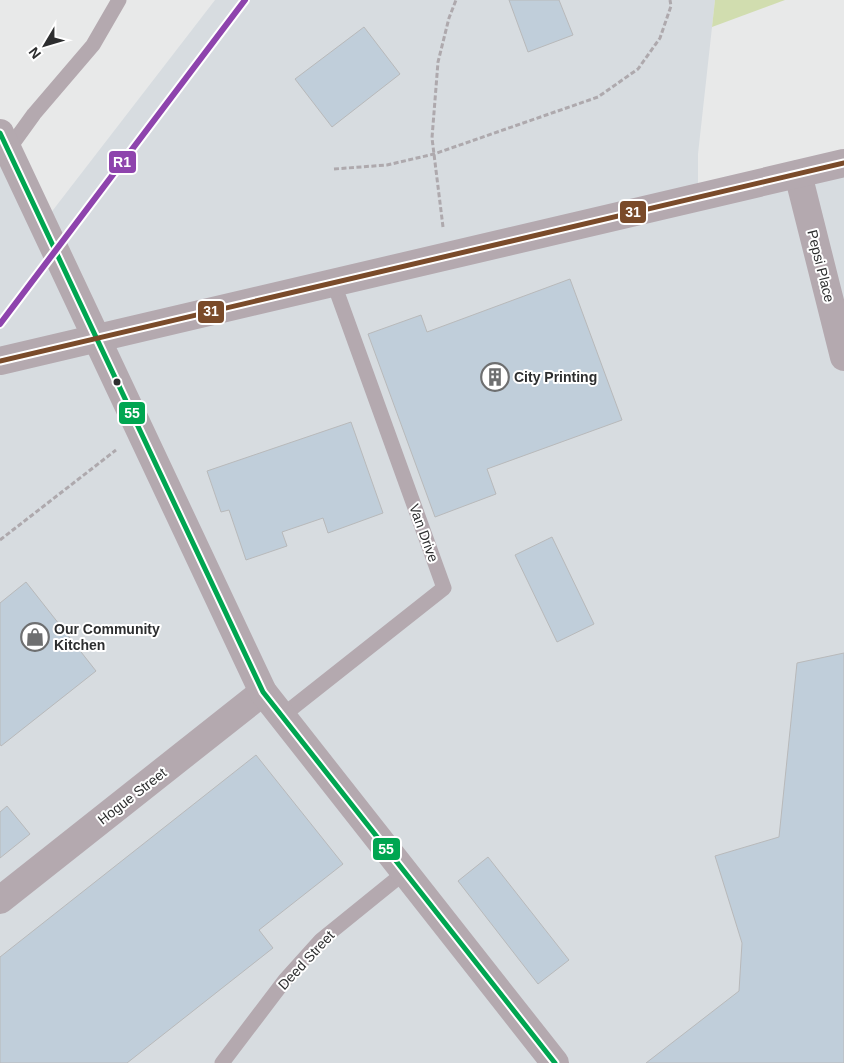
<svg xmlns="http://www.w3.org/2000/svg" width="844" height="1063" font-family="Helvetica,sans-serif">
	<rect width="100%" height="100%" fill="#e8e9e9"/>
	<path fill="#d7dce0" d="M 215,0 L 715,0 L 698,154 L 698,198 L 844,163 L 844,1063 L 0,1063 L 0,133 L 43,223 Z"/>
	<path fill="#d1ddaf" d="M 715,0 L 785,0 L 712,27 Z"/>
	<g fill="#c0ceda" stroke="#b8b9ba">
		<path d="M 509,0 L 559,0 L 573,35 L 528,52 Z"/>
		<path d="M 364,27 L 400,74 L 332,127 L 295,79 Z"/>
		<path d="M 570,279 L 622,420 L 487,469 L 496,494 L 435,517 L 368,334 L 421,315 L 427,332 Z"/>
		<path d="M 351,422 L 383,513 L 328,533 L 323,518 L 282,532 L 287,546 L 246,560 L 229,510 L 221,512 L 207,471 Z"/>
		<path d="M 552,537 L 594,624 L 557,642 L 515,555 Z"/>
		<path d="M 26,582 L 96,671 L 1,746 L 0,744 L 0,603 Z"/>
		<path d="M 844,653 L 844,1063 L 646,1063 L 739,991 L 742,943 L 715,856 L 779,837 L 797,663 Z"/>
		<path d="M 256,755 L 343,864 L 259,930 L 273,948 L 127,1063 L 0,1063 L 0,957 Z"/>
		<path d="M 7,806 L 30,834 L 0,858 L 0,812 Z"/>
		<path d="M 488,857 L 569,960 L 538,984 L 458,881 Z"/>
	</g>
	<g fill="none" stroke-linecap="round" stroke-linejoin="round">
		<g stroke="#aea9ad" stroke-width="3" stroke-dasharray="5 2.5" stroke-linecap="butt">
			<path d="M 334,169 L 387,165 L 434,154 L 598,97 L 638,69 L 660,38 L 671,6 L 670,0"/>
			<path d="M 443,227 L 432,138 L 438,62 L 449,18 L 456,0"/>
			<path d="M 0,540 L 116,450"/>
		</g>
		<g stroke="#b4a9af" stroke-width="15">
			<path d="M 8,150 L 34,114 L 93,45 L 119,0"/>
			<path d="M 282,716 L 444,588 L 334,284"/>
			<path d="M 222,1063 L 285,980 L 321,940 L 405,872"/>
		</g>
		<g stroke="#b4a9af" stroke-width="28">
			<path d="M 798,174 L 844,357"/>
			<path d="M 0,900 L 263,692"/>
		</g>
		<g stroke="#b4a9af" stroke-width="28">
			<path d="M 0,133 L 263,692 L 555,1063"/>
			<path d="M 0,361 L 844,163"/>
		</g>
		<defs>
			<path id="bus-1" d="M 0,133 L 263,692 L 555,1063"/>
			<path id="bus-2" d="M 0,361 L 844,163"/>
		</defs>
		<use href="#bus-1" stroke="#fff" stroke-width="9"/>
		<use href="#bus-2" stroke="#fff" stroke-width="9"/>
		<use href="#bus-1" stroke="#00a651" stroke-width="5"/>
		<use href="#bus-2" stroke="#7a4b2a" stroke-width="5"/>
		<defs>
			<path id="rail-1" d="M 0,324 L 245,0"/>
		</defs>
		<use href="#rail-1" stroke="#fff" stroke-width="10"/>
		<use href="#rail-1" stroke="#8e44ad" stroke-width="6"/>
	</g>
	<defs>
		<symbol id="building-ring" viewBox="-11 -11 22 22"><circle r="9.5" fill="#fff" stroke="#6e6f70" stroke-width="1.5"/><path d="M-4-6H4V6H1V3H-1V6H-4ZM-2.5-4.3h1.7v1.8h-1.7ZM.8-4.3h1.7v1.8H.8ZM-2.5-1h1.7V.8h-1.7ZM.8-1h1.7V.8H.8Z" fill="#6e6f70"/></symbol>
		<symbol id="shop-ring" viewBox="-11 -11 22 22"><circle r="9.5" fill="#fff" stroke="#6e6f70" stroke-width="1.5"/><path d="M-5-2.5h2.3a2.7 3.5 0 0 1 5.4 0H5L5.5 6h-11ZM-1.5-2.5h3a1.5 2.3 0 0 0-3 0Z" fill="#6e6f70"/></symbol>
	</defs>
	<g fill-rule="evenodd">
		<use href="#building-ring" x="479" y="361" width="32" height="32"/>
		<use href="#shop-ring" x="19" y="621" width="32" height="32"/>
	</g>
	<circle fill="#2d2e2f" stroke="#fff" stroke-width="2" cx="117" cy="382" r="4.5"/>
	<g text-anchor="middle" stroke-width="4" stroke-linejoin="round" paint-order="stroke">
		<g font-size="14" fill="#2d2e2f" stroke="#fff">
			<text transform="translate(821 266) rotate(76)" y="5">Pepsi Place</text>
			<text transform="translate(424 533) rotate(70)" y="5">Van Drive</text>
			<text transform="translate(132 796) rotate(-38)" y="5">Hogue Street</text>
			<text transform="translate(306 960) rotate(-47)" y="5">Deed Street</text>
		</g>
		<g font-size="14" font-weight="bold" fill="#2d2e2f" stroke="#fff" text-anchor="start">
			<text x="514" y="382">City Printing</text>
			<text x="54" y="634">Our Community<tspan x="54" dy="16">Kitchen</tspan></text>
		</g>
	</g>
	<g stroke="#fff" stroke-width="2">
		<rect x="108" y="150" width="29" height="24" rx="5" fill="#8e44ad"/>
		<rect x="619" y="200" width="28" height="24" rx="5" fill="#7a4b2a"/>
		<rect x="197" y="300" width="28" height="24" rx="5" fill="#7a4b2a"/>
		<rect x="118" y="401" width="28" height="24" rx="5" fill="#00a651"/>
		<rect x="372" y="837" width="29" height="24" rx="5" fill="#00a651"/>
	</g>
	<g font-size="14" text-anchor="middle" font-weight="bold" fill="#fff">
		<text x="122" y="167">R1</text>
		<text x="633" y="217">31</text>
		<text x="211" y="316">31</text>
		<text x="132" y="418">55</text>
		<text x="386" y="854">55</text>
	</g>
	<g transform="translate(45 45) rotate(232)" stroke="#ffffff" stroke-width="4" paint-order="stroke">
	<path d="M0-4L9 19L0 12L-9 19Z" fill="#2d2e2f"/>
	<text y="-8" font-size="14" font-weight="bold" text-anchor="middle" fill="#2d2e2f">N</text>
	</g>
</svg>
